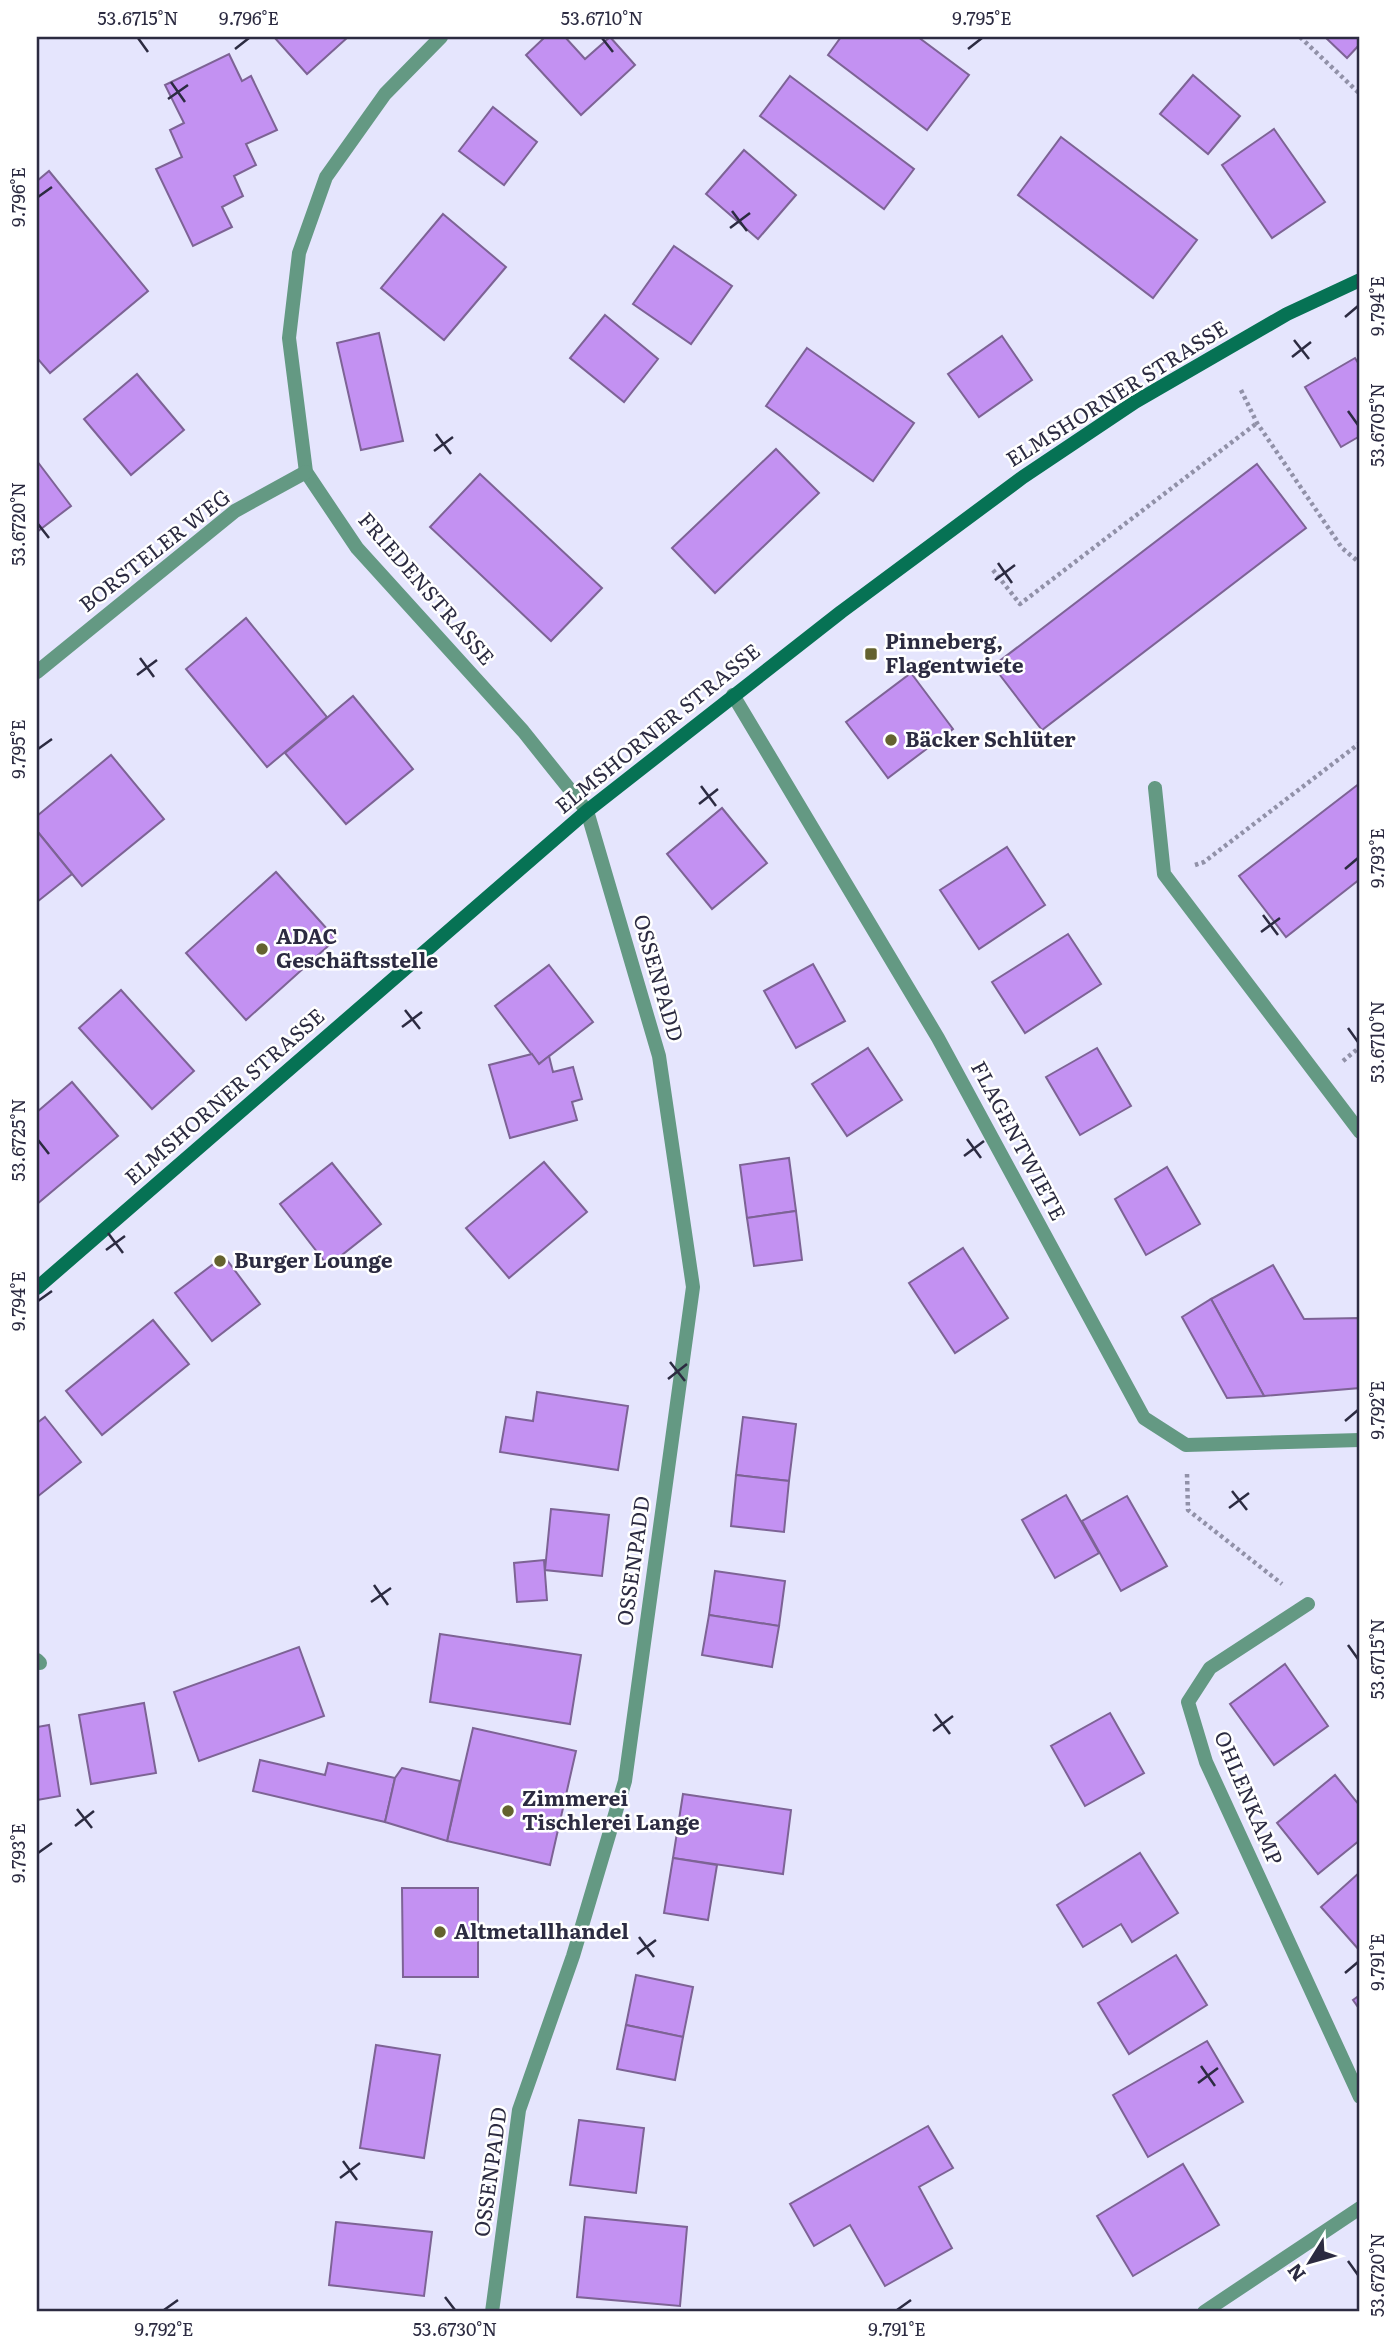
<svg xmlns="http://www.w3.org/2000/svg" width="1397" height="2349" font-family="Literata,serif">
	<rect width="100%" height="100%" fill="#e5e5fd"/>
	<g fill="#c391f2" stroke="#7d6395" stroke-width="2">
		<path d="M 274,37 L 348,37 L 307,74 Z"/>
		<path d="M 545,37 L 565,37 L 585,59 L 610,37 L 635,65 L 581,115 L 526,55 Z"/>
		<path d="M 841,37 L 918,37 L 969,75 L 927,130 L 828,55 Z"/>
		<path d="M 1325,37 L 1360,37 L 1360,44 L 1347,58 Z"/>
		<path d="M 229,54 L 242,81 L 251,76 L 277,130 L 246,144 L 256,165 L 234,176 L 243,196 L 222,207 L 232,227 L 193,246 L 156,169 L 182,157 L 170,130 L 184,123 L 165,85 Z"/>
		<path d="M 1193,75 L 1240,116 L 1208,154 L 1160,114 Z"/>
		<path d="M 790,76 L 914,169 L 884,209 L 760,116 Z"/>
		<path d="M 493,107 L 537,142 L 504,185 L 459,151 Z"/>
		<path d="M 1274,129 L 1325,202 L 1272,238 L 1222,165 Z"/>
		<path d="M 1061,137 L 1197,240 L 1153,298 L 1018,195 Z"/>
		<path d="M 744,150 L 796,195 L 758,239 L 706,194 Z"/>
		<path d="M 49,171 L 148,291 L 50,373 L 37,358 L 37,181 Z"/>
		<path d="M 443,214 L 506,267 L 444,340 L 381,288 Z"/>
		<path d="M 674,246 L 732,286 L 691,344 L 633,304 Z"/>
		<path d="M 605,315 L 658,359 L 624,402 L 570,358 Z"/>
		<path d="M 379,333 L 403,441 L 361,450 L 337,343 Z"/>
		<path d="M 1002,336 L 1032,380 L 979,417 L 948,374 Z"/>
		<path d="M 807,348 L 914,423 L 873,481 L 766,406 Z"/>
		<path d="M 1355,358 L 1360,366 L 1360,436 L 1341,447 L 1305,387 Z"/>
		<path d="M 137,374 L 184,430 L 131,475 L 84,419 Z"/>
		<path d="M 776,449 L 819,493 L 715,593 L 672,548 Z"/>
		<path d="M 37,461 L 71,506 L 37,532 Z"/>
		<path d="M 1257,464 L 1306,528 L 1042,730 L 993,666 Z"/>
		<path d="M 480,474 L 602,588 L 551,641 L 430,527 Z"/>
		<path d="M 246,618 L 327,717 L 267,767 L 186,669 Z"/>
		<path d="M 911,673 L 953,729 L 888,778 L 846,722 Z"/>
		<path d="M 353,696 L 413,769 L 346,824 L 285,753 Z"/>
		<path d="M 111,755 L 164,819 L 82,886 L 37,831 L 37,816 Z"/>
		<path d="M 1360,783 L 1360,879 L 1286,937 L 1239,876 Z"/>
		<path d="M 722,808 L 767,863 L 712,909 L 667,854 Z"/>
		<path d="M 37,831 L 72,874 L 37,902 Z"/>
		<path d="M 1007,847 L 1045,905 L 979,949 L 940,890 Z"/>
		<path d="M 276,872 L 336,939 L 246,1020 L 186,953 Z"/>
		<path d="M 1068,934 L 1101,984 L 1025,1033 L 992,982 Z"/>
		<path d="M 813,964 L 845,1021 L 796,1048 L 764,991 Z"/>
		<path d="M 549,965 L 593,1022 L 539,1064 L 495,1006 Z"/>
		<path d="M 121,990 L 194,1071 L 152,1109 L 79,1028 Z"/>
		<path d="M 868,1048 L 902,1100 L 847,1136 L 812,1084 Z"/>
		<path d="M 1097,1048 L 1131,1106 L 1080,1135 L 1046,1077 Z"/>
		<path d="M 532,1054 L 539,1064 L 549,1056 L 553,1072 L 573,1067 L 582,1099 L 572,1102 L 577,1120 L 510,1138 L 489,1065 Z"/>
		<path d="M 72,1082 L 118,1136 L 37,1204 L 37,1112 Z"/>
		<path d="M 789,1158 L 796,1211 L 747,1218 L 740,1165 Z"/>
		<path d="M 544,1162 L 587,1212 L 509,1278 L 466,1228 Z"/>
		<path d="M 332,1163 L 381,1224 L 328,1266 L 280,1204 Z"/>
		<path d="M 1167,1167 L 1200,1224 L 1146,1255 L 1115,1199 Z"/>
		<path d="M 796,1211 L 802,1260 L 754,1266 L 747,1218 Z"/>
		<path d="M 963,1248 L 1008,1318 L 955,1353 L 909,1283 Z"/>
		<path d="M 224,1256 L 260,1304 L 212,1341 L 175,1293 Z"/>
		<path d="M 1273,1265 L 1304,1319 L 1360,1318 L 1360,1388 L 1264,1396 L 1211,1299 Z"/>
		<path d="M 1211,1299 L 1264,1396 L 1227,1398 L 1182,1317 Z"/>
		<path d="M 153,1320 L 189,1364 L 102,1435 L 66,1391 Z"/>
		<path d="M 537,1392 L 628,1406 L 618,1470 L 500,1452 L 506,1417 L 533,1421 Z"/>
		<path d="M 45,1417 L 81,1462 L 37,1497 L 37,1423 Z"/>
		<path d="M 743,1417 L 796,1424 L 789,1481 L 736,1475 Z"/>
		<path d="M 736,1475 L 789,1481 L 784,1532 L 731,1526 Z"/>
		<path d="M 1066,1495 L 1099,1553 L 1055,1578 L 1022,1520 Z"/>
		<path d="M 1127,1496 L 1167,1566 L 1121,1591 L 1082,1521 Z"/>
		<path d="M 551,1509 L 609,1515 L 602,1576 L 545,1570 Z"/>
		<path d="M 544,1560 L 547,1600 L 517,1602 L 514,1563 Z"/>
		<path d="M 715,1571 L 785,1581 L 779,1626 L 709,1615 Z"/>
		<path d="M 709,1615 L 779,1626 L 772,1667 L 702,1655 Z"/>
		<path d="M 440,1634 L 581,1655 L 570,1724 L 430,1702 Z"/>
		<path d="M 299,1647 L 324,1716 L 199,1761 L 174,1692 Z"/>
		<path d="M 1285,1664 L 1328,1726 L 1274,1765 L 1230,1704 Z"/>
		<path d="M 144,1703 L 156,1773 L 91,1784 L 79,1715 Z"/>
		<path d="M 1110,1713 L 1144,1773 L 1085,1806 L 1051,1746 Z"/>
		<path d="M 49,1725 L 60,1796 L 37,1800 L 37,1727 Z"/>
		<path d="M 473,1728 L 576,1751 L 550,1865 L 447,1841 Z"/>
		<path d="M 260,1760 L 325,1775 L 328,1763 L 395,1778 L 385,1822 L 253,1791 Z"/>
		<path d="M 402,1768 L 460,1781 L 447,1841 L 385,1822 L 395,1778 Z"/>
		<path d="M 1335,1775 L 1360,1806 L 1360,1840 L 1318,1874 L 1277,1823 Z"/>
		<path d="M 683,1794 L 791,1810 L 783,1874 L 673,1858 Z"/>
		<path d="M 1140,1853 L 1178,1913 L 1132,1942 L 1121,1924 L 1083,1947 L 1057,1905 Z"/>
		<path d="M 673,1858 L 717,1865 L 708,1920 L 664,1913 Z"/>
		<path d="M 1360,1872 L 1360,1951 L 1321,1907 Z"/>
		<path d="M 402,1888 L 478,1888 L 478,1977 L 403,1977 Z"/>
		<path d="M 1176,1955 L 1207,2005 L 1129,2054 L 1098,2003 Z"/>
		<path d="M 636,1975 L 693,1987 L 683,2037 L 626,2025 Z"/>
		<path d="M 1360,1995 L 1360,2010 L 1353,2000 Z"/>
		<path d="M 626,2025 L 683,2037 L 675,2080 L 617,2069 Z"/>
		<path d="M 1207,2041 L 1243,2102 L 1148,2157 L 1113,2095 Z"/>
		<path d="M 376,2045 L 440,2055 L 424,2158 L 360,2148 Z"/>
		<path d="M 579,2120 L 644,2128 L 636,2193 L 570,2185 Z"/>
		<path d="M 928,2126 L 953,2168 L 919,2187 L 952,2248 L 885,2286 L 850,2225 L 814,2246 L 790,2204 Z"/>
		<path d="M 1183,2164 L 1219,2225 L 1133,2276 L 1097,2216 Z"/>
		<path d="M 585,2217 L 687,2227 L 680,2306 L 577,2297 Z"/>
		<path d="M 336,2222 L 432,2232 L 424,2296 L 329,2285 Z"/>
	</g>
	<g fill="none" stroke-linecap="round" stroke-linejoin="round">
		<g stroke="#9191a8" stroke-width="4.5" stroke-dasharray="3.5 3.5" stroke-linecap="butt">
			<path d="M 1300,37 L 1360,94"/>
			<path d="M 1241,390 L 1257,423 L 1342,548 L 1360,563"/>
			<path d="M 993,570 L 1020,604 L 1257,423"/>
			<path d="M 1195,865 L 1204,862 L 1360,743"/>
			<path d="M 1343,1061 L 1360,1047"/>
			<path d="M 1187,1474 L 1188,1510 L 1282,1584"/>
		</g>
		<path stroke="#649983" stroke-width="14" d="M 37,1660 L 40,1663"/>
		<g stroke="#649983" stroke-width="14">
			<path d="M 441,37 L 385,94 L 326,177 L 299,253 L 289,338 L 306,472 L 357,548 L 523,731 L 587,811 L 659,1056 L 693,1287 L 625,1781 L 573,1956 L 519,2110 L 492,2312"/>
			<path d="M 37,672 L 235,511 L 306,472"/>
			<path d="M 733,695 L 938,1038 L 1144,1418 L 1186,1445 L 1360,1440"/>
			<path d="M 1155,788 L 1164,874 L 1360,1132"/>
			<path d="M 1308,1604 L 1210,1668 L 1188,1702 L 1206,1762 L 1360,2097"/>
			<path d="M 1204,2312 L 1360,2208"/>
		</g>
		<path stroke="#067254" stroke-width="14" d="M 37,1288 L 587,811 L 841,612 L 1023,477 L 1135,402 L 1287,314 L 1360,280"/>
	</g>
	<path fill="none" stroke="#2c2b41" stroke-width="2.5" d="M 138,38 L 148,52M 602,38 L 613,52M 235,49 L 249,38M 968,49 L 982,38M 171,82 L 185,102M 168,99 L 188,85M 38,197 L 52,187M 732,211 L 747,231M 730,228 L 750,213M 1345,317 L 1358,306M 1294,340 L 1309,359M 1292,357 L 1311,342M 1348,411 L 1358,425M 436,434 L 451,454M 434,451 L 453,437M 38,524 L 49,538M 998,563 L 1012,583M 995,580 L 1015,565M 140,658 L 154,677M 137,675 L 157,660M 38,749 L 52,739M 701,786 L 716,806M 699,804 L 718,789M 1345,869 L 1358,858M 1263,915 L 1278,935M 1261,932 L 1280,918M 405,1010 L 420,1029M 402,1027 L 422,1012M 1348,1028 L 1358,1042M 967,1139 L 981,1158M 38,1140 L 49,1154M 964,1156 L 984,1141M 108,1233 L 123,1253M 106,1250 L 125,1236M 38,1301 L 52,1291M 670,1362 L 685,1381M 668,1379 L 687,1364M 1345,1421 L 1358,1410M 1232,1491 L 1247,1510M 1229,1508 L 1249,1493M 374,1585 L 388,1605M 371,1602 L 391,1588M 1348,1645 L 1358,1659M 935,1714 L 950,1734M 933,1731 L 953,1716M 77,1809 L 92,1828M 75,1826 L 94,1811M 38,1853 L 52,1843M 639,1937 L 654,1957M 637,1954 L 656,1940M 1345,1973 L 1358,1962M 1201,2066 L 1215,2086M 1198,2083 L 1218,2068M 343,2161 L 357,2180M 340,2178 L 360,2163M 1348,2261 L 1358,2275M 445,2297 L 455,2310M 164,2310 L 178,2300M 897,2310 L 911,2300"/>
	<g fill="#64622f" stroke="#fff" stroke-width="2.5">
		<rect x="864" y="647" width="14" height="14" rx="3.5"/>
		<circle cx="891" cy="740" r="7"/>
		<circle cx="262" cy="949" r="7"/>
		<circle cx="220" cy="1261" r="7"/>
		<circle cx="508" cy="1811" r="7"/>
		<circle cx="440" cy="1932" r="7"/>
	</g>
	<g text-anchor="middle" stroke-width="5" stroke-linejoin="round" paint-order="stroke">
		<g font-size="21" fill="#2c2b41" stroke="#fff">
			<text transform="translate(1117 394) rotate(-32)" y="7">ELMSHORNER STRASSE</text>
			<text transform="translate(155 551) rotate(-38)" y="7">BORSTELER WEG</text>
			<text transform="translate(426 589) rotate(49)" y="7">FRIEDENSTRASSE</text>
			<text transform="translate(658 729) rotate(-39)" y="7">ELMSHORNER STRASSE</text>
			<text transform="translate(658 978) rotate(74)" y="7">OSSENPADD</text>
			<text transform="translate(225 1097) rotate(-41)" y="7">ELMSHORNER STRASSE</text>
			<text transform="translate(1018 1141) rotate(62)" y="7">FLAGENTWIETE</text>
			<text transform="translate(634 1561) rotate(-82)" y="7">OSSENPADD</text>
			<text transform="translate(1248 1798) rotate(67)" y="7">OHLENKAMP</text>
			<text transform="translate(491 2172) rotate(-82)" y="7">OSSENPADD</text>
		</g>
		<g font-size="21" font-weight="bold" fill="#2c2b41" stroke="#fff" text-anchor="start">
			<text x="885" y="649">Pinneberg,<tspan x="885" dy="24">Flagentwiete</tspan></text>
			<text x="905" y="747">Bäcker Schlüter</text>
			<text x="276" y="944">ADAC<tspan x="276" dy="24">Geschäftsstelle</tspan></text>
			<text x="234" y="1268">Burger Lounge</text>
			<text x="522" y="1806">Zimmerei<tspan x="522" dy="24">Tischlerei Lange</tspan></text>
			<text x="454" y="1939">Altmetallhandel</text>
		</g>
	</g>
	<rect width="1397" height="2349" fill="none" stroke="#ffffff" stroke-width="77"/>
	<g transform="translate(1310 2262) rotate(233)" stroke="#ffffff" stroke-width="5" paint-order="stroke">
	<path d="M0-5L12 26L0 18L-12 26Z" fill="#2c2b41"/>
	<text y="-10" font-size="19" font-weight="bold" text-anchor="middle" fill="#2c2b41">N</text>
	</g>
	<rect x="38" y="38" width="1320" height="2272" fill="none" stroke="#2c2b41" stroke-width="2.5"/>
	<g font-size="18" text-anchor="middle" fill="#2c2b41">
		<text x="138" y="25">53.6715°N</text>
		<text x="249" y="25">9.796°E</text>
		<text x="602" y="25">53.6710°N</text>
		<text x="982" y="25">9.795°E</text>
		<text transform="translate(19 197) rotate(-90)" y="6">9.796°E</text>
		<text transform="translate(1378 306) rotate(-90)" y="6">9.794°E</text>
		<text transform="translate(1378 425) rotate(-90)" y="6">53.6705°N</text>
		<text transform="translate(19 524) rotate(-90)" y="6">53.6720°N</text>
		<text transform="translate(19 749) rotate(-90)" y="6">9.795°E</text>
		<text transform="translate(1378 858) rotate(-90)" y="6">9.793°E</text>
		<text transform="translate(1378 1042) rotate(-90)" y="6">53.6710°N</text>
		<text transform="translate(19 1140) rotate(-90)" y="6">53.6725°N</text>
		<text transform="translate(19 1301) rotate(-90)" y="6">9.794°E</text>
		<text transform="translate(1378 1410) rotate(-90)" y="6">9.792°E</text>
		<text transform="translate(1378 1659) rotate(-90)" y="6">53.6715°N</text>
		<text transform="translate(19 1853) rotate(-90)" y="6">9.793°E</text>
		<text transform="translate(1378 1962) rotate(-90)" y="6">9.791°E</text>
		<text transform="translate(1378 2275) rotate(-90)" y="6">53.6720°N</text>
		<text x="164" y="2336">9.792°E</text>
		<text x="455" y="2336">53.6730°N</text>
		<text x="897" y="2336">9.791°E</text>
	</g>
</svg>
